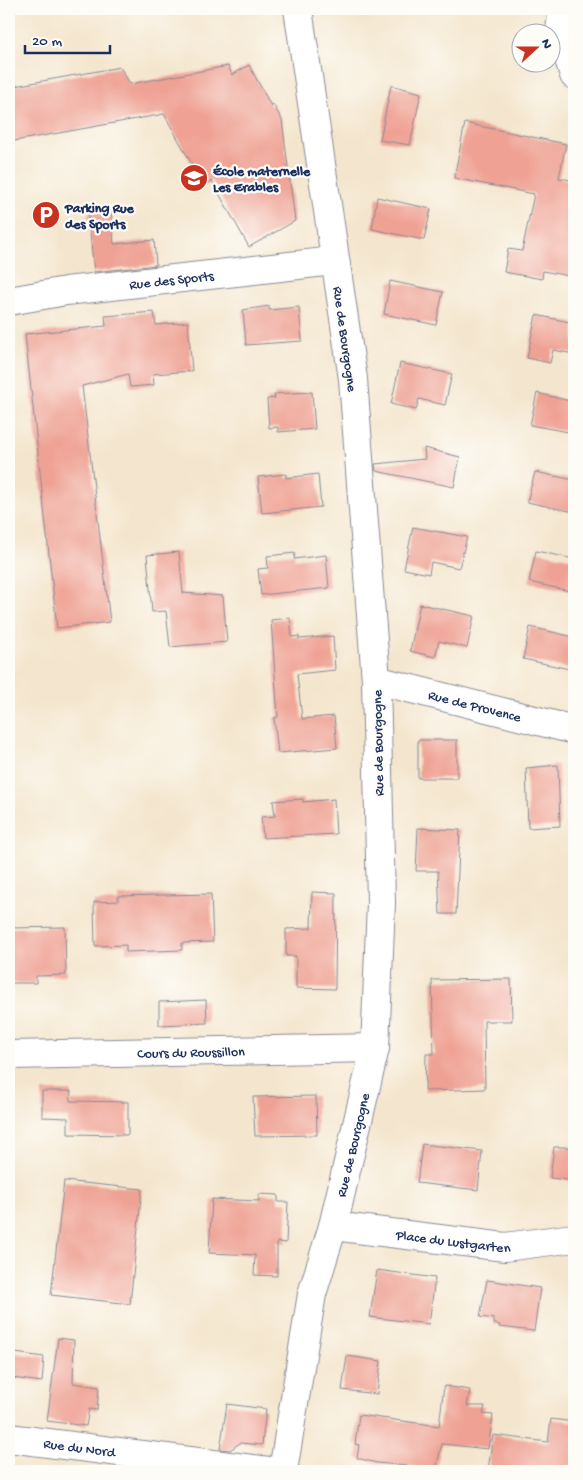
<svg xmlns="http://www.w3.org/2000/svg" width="583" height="1480" font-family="'Gochi Hand',sans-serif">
	<rect width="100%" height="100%" fill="#fdfcf7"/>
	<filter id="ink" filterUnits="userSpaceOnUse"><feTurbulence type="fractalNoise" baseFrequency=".02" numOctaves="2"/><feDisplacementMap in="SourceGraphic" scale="10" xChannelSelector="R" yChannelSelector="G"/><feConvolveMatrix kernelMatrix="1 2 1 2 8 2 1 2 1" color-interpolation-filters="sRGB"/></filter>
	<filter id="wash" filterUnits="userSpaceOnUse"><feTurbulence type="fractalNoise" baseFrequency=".0096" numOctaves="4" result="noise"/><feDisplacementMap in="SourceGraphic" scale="20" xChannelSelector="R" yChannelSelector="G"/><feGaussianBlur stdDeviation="1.12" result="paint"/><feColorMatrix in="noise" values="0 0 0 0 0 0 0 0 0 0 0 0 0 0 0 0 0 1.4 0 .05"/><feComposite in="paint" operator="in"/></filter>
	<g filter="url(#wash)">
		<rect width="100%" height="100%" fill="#f4e6ce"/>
		<g id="blocks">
			<g fill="#efa294">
				<path d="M 249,65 L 271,106 L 273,104 L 282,120 L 295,221 L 249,247 L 212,181 L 204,186 L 164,114 L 9,142 L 9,87 L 120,67 L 130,84 L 228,66 L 232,75 Z"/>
				<path d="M 391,85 L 421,93 L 410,145 L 380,140 Z"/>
				<path d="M 465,123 L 566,144 L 559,178 L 571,180 L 574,230 L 574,277 L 543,271 L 542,279 L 504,272 L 508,249 L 522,251 L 534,194 L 454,178 Z"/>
				<path d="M 377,197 L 431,209 L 424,240 L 372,229 Z"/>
				<path d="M 111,210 L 114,244 L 154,240 L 156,265 L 94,272 L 88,213 Z"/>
				<path d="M 390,281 L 443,292 L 436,325 L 384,314 Z"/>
				<path d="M 269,306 L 269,310 L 299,307 L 302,341 L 246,345 L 243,310 Z"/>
				<path d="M 154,312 L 156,325 L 188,322 L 192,371 L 153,374 L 154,385 L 130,387 L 128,374 L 82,386 L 110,622 L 57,628 L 25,334 L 106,326 L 105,316 Z"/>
				<path d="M 536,315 L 574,323 L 574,354 L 553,350 L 550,363 L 527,358 Z"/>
				<path d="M 400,363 L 452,374 L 445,405 L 419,399 L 416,410 L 391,404 Z"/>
				<path d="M 312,392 L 315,429 L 278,432 L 278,427 L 269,428 L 267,399 L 275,398 L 274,394 Z"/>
				<path d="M 537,393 L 574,402 L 574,433 L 530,425 Z"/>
				<path d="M 424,448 L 460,457 L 454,487 L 376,471 L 375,464 L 425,459 Z"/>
				<path d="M 535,472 L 574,480 L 574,512 L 527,502 Z"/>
				<path d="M 286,474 L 286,478 L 318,474 L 321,507 L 262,513 L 258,477 Z"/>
				<path d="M 413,527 L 467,537 L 459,568 L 431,562 L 429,574 L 404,569 Z"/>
				<path d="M 536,551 L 574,559 L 574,592 L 529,582 Z"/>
				<path d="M 179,552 L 183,593 L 223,596 L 227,642 L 170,647 L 166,611 L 152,612 L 147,555 Z"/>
				<path d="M 295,553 L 294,559 L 326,555 L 329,588 L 261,595 L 258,569 L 268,568 L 267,556 Z"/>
				<path d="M 420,604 L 474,616 L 467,648 L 439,641 L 435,657 L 410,651 Z"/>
				<path d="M 290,618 L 292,637 L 299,636 L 299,639 L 333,636 L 335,670 L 297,674 L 302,719 L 334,716 L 337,748 L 278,753 L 274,718 L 278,717 L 271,620 Z"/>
				<path d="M 530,627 L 574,637 L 574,670 L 523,659 Z"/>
				<rect x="418" y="740" width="39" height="38"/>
				<path d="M 558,765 L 560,826 L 528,828 L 526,768 Z"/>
				<path d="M 303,799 L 303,802 L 334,799 L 336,834 L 263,838 L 261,817 L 275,816 L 273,801 Z"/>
				<path d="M 418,828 L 460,830 L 456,914 L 440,914 L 438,871 L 416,871 Z"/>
				<path d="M 312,892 L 336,893 L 335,989 L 296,988 L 296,956 L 286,956 L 286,929 L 311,928 Z"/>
				<path d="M 211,894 L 213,942 L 182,943 L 182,950 L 126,952 L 126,945 L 95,946 L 94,902 L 118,901 L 118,896 Z"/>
				<path d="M 65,927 L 66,975 L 36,976 L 36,983 L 9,983 L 9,928 Z"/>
				<path d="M 511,979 L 512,1021 L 484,1021 L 485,1089 L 425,1091 L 426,1054 L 434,1054 L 432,980 Z"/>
				<path d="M 206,1000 L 207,1023 L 159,1025 L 159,1002 Z"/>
				<path d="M 42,1091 L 71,1091 L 70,1101 L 128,1102 L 128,1135 L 68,1134 L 68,1118 L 42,1117 Z"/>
				<path d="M 316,1096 L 317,1135 L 255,1136 L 253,1097 Z"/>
				<path d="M 422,1144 L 482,1151 L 478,1190 L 417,1183 Z"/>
				<path d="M 554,1147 L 574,1147 L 574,1181 L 550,1178 Z"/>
				<path d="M 64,1181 L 142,1189 L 130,1304 L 51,1295 Z"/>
				<path d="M 259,1194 L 278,1195 L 278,1202 L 288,1202 L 286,1243 L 277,1242 L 277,1276 L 254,1275 L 255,1255 L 209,1253 L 212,1199 L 259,1201 Z"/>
				<path d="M 377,1270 L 435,1278 L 429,1324 L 370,1317 Z"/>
				<path d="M 487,1280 L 540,1288 L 534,1331 L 499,1327 L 500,1325 L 494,1324 L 494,1319 L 480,1317 Z"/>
				<path d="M 58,1338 L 74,1340 L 73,1383 L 99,1387 L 97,1410 L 89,1409 L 86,1426 L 47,1421 Z"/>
				<path d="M 15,1353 L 44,1357 L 42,1382 L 12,1378 Z"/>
				<path d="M 347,1356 L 381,1361 L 377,1394 L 342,1390 Z"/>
				<path d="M 444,1386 L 470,1390 L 467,1406 L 485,1406 L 483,1414 L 493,1415 L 488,1449 L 442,1444 L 436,1469 L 377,1463 L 357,1458 L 359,1445 L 355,1444 L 359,1415 L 439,1426 Z"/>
				<path d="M 227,1404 L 266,1409 L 262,1445 L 240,1443 L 230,1450 L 220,1449 Z"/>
				<path d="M 551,1419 L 574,1422 L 574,1471 L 488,1470 L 493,1435 L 548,1442 Z"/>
			</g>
		</g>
	</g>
	<g filter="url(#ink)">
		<use href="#blocks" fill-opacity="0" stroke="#888a96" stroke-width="1"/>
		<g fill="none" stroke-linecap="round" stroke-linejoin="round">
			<defs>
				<g id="minor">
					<path d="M 563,9 L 560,30 L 574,75"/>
					<path id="s1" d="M 9,301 L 66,291 L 334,261"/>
					<path id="s2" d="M 376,680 L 574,730"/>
					<path id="s3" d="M 9,1055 L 375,1048"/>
					<path id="s4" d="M 333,1226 L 505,1247 L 574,1238"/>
					<path id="s5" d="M 9,1438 L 269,1471"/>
					<path id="s6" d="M 283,1471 L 312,1294 L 333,1226 L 375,1048 L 381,903 L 376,680 L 353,379 L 298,9"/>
				</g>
			</defs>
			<use href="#minor" stroke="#888a96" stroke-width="30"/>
			<use href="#minor" stroke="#fff" stroke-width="28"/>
		</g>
	</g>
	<defs>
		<symbol id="school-disc" viewBox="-11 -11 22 22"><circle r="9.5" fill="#c8321e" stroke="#fdfcf7"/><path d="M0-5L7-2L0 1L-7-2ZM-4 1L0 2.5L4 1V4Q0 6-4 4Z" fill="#fff"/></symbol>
		<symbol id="parking-disc" viewBox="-11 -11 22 22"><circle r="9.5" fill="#c8321e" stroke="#fdfcf7"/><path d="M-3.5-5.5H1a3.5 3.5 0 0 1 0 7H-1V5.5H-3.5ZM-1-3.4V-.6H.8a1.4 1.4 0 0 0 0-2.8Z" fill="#fff"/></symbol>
	</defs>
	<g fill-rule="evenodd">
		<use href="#school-disc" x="178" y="162" width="32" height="32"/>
		<use href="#parking-disc" x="30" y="199" width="32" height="32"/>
	</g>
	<g text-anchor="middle" stroke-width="4.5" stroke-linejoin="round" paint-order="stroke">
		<g font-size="14" font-weight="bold" fill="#1b2f5e" stroke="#fdfcf7" text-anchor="start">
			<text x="213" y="175">École maternelle<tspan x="213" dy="16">Les Erables</tspan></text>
			<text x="65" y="212">Parking Rue<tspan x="65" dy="16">des Sports</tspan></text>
		</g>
		<g font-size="14" fill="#1b2f5e" stroke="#fdfcf7">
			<text dy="5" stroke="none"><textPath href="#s1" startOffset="164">Rue des Sports</textPath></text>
			<text transform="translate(346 339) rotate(82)" y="5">Rue de Bourgogne</text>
			<text dy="5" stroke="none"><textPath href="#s2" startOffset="102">Rue de Provence</textPath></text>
			<text transform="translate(377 743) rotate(-91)" y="5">Rue de Bourgogne</text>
			<text dy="5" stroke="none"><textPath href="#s3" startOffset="182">Cours du Roussillon</textPath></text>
			<text dy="5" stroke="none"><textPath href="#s6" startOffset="334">Rue de Bourgogne</textPath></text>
			<text dy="5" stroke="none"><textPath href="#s4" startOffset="121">Place du Lustgarten</textPath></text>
			<text dy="5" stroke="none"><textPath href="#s5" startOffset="71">Rue du Nord</textPath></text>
		</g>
	</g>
	<rect width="583" height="1480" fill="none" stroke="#fdfcf7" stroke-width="30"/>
	<g transform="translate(536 48) rotate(69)"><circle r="24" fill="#fdfcf7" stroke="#a3aaba"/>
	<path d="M0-4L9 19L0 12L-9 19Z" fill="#c8321e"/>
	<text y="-8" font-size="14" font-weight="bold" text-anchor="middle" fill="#1b2f5e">N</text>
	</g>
	<path d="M25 45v8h85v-8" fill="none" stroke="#1b2f5e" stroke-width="2.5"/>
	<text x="32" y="45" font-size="15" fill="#1b2f5e" stroke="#fdfcf7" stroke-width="4" paint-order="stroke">20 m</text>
</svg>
